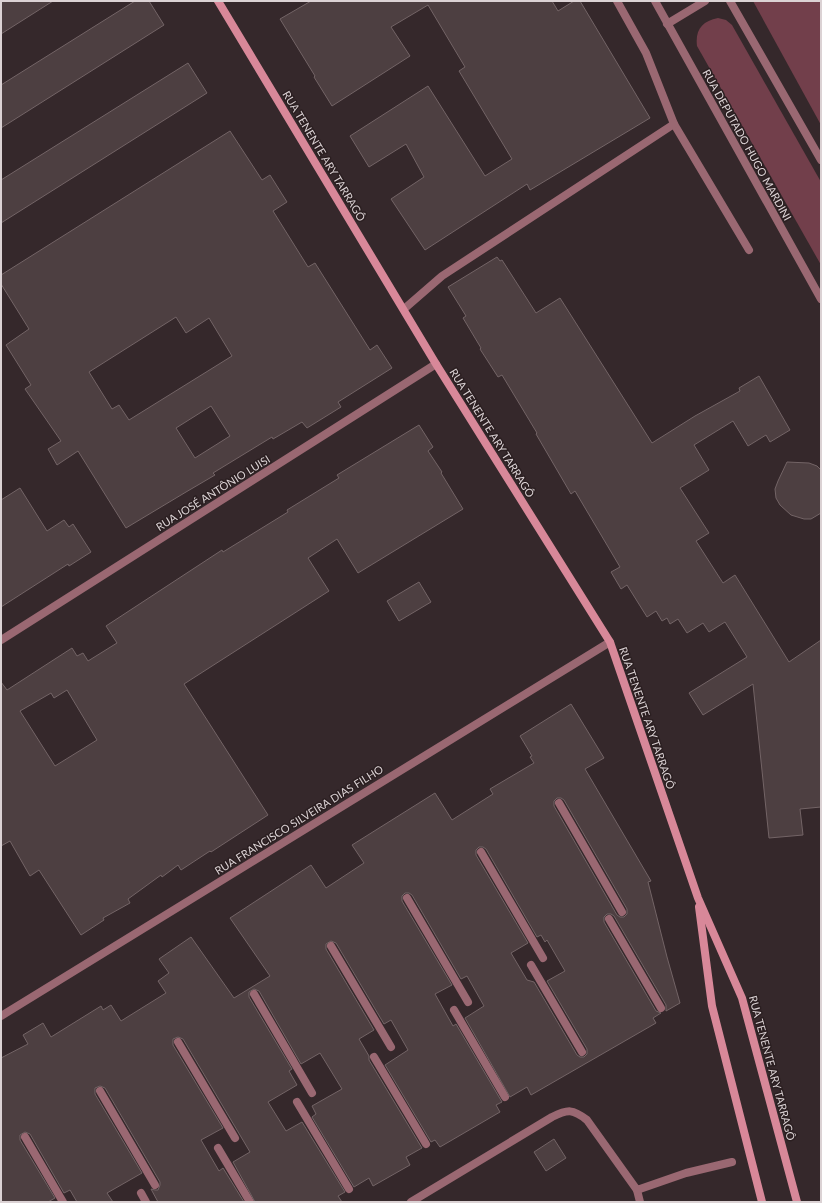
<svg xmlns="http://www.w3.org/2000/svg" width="822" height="1203" font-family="Lato,sans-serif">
	<rect width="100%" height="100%" fill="#35282b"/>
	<g fill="#723f4b">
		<path d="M 753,1 L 821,1 L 821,125 Z"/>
		<path d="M 718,18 L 726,20 L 732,25 L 821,182 L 821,265 L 697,46 C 695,30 702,21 718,18 Z"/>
	</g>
	<g fill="#4d3f41" stroke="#736466" fill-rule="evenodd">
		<path d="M 1,1 L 53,1 L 1,34 Z"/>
		<path d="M 135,1 L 149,1 L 164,25 L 1,128 L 1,85 Z"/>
		<path d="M 311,1 L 552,1 L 558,11 L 574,1 L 580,1 L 650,118 L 530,190 L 527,184 L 425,250 L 391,199 L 424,177 L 406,144 L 369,167 L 350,136 L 428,86 L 485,176 L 512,159 L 459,71 L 465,67 L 428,5 L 391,27 L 410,56 L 332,106 L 314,77 L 315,76 L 280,19 Z"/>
		<path d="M 188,63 L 207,93 L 1,223 L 1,180 Z"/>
		<path d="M 230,131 L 262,180 L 270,175 L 287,202 L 273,211 L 308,267 L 315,263 L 370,350 L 377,345 L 392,368 L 338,402 L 341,407 L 307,428 L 302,422 L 273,439 L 272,437 L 213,473 L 215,475 L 186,492 L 126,528 L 78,451 L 57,465 L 48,449 L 61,441 L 25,389 L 31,385 L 6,345 L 29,329 L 1,284 L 1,275 ZM 176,317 L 186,333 L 209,318 L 232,356 L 129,420 L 119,405 L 112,409 L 89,372 ZM 211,406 L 230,436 L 195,458 L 176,428 Z"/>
		<path d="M 497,257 L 500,261 L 502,260 L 536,313 L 560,298 L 652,443 L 695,416 L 740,391 L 739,388 L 759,376 L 790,430 L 770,442 L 766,435 L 748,446 L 733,421 L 694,445 L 709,470 L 680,488 L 709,533 L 696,541 L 723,583 L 735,575 L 789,662 L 821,640 L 821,807 L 800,809 L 803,835 L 769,838 L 753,684 L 703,715 L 689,693 L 747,657 L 725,622 L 709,632 L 703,623 L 687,633 L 678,619 L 670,624 L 667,618 L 662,621 L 656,611 L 647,617 L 627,585 L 621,589 L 611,572 L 620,567 L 575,491 L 571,494 L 536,434 L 537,433 L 502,375 L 498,377 L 480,349 L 481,348 L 463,318 L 466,316 L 448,287 Z"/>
		<path d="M 419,425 L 433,447 L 428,451 L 442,472 L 441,473 L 463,509 L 358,573 L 337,539 L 308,558 L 329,591 L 184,684 L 268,815 L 211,852 L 210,851 L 181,870 L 178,865 L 162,877 L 161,875 L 128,899 L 130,903 L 103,918 L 104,920 L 81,935 L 39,870 L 30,876 L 10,841 L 1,846 L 1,682 L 7,690 L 72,648 L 77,656 L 83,653 L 88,661 L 117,643 L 106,626 L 222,550 L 223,552 L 288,512 L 287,510 L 339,478 L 337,475 ZM 67,690 L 97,740 L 55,766 L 20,711 L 51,693 L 54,698 Z"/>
		<path d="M 787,462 L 809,463 L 817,466 L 821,470 L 821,513 L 811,519 L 804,519 L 791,515 L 780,505 L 776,498 L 775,489 L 778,481 Z"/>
		<path d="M 20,488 L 47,531 L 64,520 L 69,527 L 73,524 L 91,552 L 69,566 L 68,564 L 1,607 L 1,500 Z"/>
		<path d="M 419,582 L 431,602 L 399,621 L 387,601 Z"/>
		<path d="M 571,704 L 604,758 L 585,769 L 651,881 L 648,882 L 667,957 L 680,1003 L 666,1011 L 666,1005 L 614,916 L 611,914 L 607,914 L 604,917 L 604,922 L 656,1011 L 661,1013 L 653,1018 L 656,1023 L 531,1095 L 527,1087 L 510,1097 L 465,1018 L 484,1006 L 467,976 L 461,979 L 412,895 L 409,893 L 405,893 L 402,896 L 402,901 L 452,985 L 435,994 L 453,1026 L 456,1024 L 502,1102 L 496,1105 L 500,1112 L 440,1147 L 435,1140 L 431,1142 L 385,1065 L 408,1050 L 391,1020 L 384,1024 L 336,943 L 331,941 L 326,944 L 326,949 L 374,1030 L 359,1039 L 369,1056 L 369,1060 L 422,1148 L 406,1157 L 410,1165 L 373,1186 L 369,1178 L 354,1187 L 312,1117 L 316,1114 L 312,1106 L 342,1089 L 320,1053 L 301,1064 L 259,991 L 254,989 L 249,992 L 249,997 L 292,1069 L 289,1071 L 297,1085 L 268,1102 L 286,1131 L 302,1122 L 345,1192 L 338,1196 L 342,1202 L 255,1202 L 233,1162 L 250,1152 L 183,1039 L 178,1037 L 173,1039 L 173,1045 L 223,1128 L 201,1140 L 219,1171 L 223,1168 L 244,1202 L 158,1202 L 151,1189 L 155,1190 L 158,1190 L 160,1185 L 160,1182 L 105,1088 L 100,1086 L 95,1088 L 95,1094 L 142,1173 L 107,1193 L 113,1202 L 77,1202 L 70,1190 L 64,1193 L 30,1134 L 25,1132 L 20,1135 L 20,1140 L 55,1198 L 48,1202 L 1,1202 L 1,1058 L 28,1044 L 23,1035 L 43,1023 L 51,1037 L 101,1006 L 103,1010 L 111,1005 L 121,1021 L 166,993 L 158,981 L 169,973 L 159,959 L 191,937 L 234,998 L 270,976 L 230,918 L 311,865 L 326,888 L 364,863 L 352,845 L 435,793 L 452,820 L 493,794 L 490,789 L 534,763 L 530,757 L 532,756 L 520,736 ZM 557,798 L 561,798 L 564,800 L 627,909 L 627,914 L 624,917 L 620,917 L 617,915 L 554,806 L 554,801 ZM 479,847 L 483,847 L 486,849 L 537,937 L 541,935 L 545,942 L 547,940 L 565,971 L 547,981 L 587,1049 L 587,1054 L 584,1057 L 580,1057 L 577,1055 L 534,982 L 527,980 L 511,953 L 528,943 L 476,855 L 476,850 Z"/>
		<path d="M 554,1139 L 566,1158 L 546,1171 L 534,1152 Z"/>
	</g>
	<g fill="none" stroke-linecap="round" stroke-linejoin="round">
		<g stroke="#9a6872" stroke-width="8">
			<path d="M 617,1 L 646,53 L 674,124 L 749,250"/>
			<path d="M 404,309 L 442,276 L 674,124"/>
			<path d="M 559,803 L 622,912"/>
			<path d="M 481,852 L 543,958"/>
			<path d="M 407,898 L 468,1002"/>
			<path d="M 609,919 L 661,1008"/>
			<path d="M 331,946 L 391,1047"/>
			<path d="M 531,965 L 582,1052"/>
			<path d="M 254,994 L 312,1093"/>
			<path d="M 454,1010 L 505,1097"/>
			<path d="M 178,1042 L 235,1138"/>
			<path d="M 374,1057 L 426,1144"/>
			<path d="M 100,1091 L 155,1185"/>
			<path d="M 297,1102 L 349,1189"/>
			<path d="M 25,1137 L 63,1202"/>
			<path d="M 218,1148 L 250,1202"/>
			<path d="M 637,1190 L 640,1202"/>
			<path d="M 141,1193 L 146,1202"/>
			<path d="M 411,1202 L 552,1117 C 568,1109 573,1109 587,1120 L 637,1190 L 686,1173 L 732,1162"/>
		</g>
		<g stroke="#9a6872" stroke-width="8">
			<path d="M 655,1 L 821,299"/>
			<path d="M 730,1 L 821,160"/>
			<path d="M 667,24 L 705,1"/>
			<path d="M 1,640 L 436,364"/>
			<path d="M 1,1016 L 610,642"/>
		</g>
		<g stroke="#d88899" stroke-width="8">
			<path d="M 218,1 L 436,364 L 610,642 L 698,898 L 742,998 L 797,1202"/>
			<path d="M 699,907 L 712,1006 L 762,1202"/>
		</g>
	</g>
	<g text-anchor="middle" stroke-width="3" stroke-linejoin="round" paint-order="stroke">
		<g font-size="11" fill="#dbd2d4" stroke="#2b1f21">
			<text transform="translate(747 145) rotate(61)" y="4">RUA DEPUTADO HUGO MARDINI</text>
			<text transform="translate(324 156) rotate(59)" y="4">RUA TENENTE ARY TARRAGÔ</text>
			<text transform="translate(492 433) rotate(58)" y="4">RUA TENENTE ARY TARRAGÔ</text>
			<text transform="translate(213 493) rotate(-32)" y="4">RUA JOSÉ ANTÔNIO LUISI</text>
			<text transform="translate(647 718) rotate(71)" y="4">RUA TENENTE ARY TARRAGÔ</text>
			<text transform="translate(299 820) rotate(-32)" y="4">RUA FRANCISCO SILVEIRA DIAS FILHO</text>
			<text transform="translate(772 1068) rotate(75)" y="4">RUA TENENTE ARY TARRAGÔ</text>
		</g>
	</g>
	<rect width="822" height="1203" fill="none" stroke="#dbd2d4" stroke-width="4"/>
</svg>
